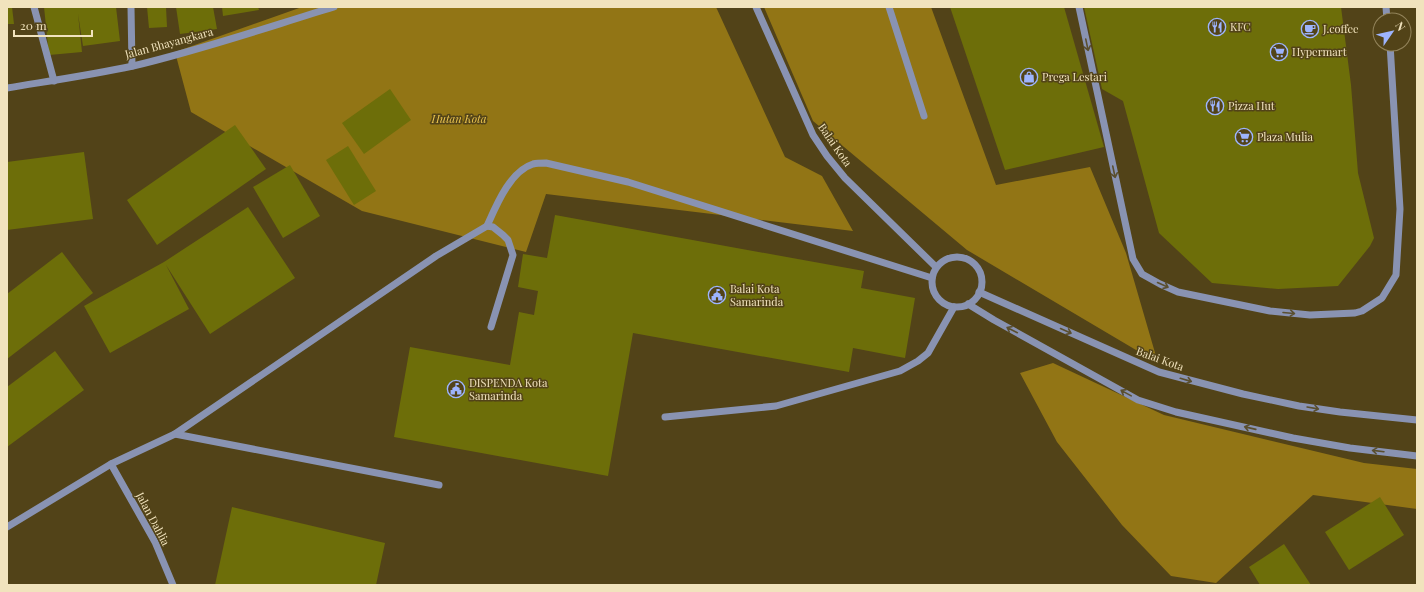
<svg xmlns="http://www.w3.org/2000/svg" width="1424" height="592" font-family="'Playfair Display',serif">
	<rect width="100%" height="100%" fill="#524318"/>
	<g fill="#927515">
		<path d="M 302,7 L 716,7 L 785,157 L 822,176 L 853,231 L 546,194 L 526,252 L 362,211 L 191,112 L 175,52 Z"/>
		<path d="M 764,7 L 931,7 L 996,185 L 1090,167 L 1126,253 L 1158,363 L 967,250 L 813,121 Z"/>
		<path d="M 1053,363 L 1164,415 L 1364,463 L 1417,469 L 1417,509 L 1313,495 L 1216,583 L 1171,576 L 1122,525 L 1057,442 L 1020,373 Z"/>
	</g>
	<g fill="#6d6e09">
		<path d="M 7,7 L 12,7 L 14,24 L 7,24 Z"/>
		<path d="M 44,7 L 116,7 L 120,41 L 83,46 L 78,14 L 82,52 L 49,55 Z"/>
		<path d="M 147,7 L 166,7 L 167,27 L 149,28 Z"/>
		<path d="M 176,7 L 213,7 L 217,29 L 180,34 Z"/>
		<path d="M 222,7 L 258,7 L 259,10 L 223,16 Z"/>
		<path d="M 950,7 L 1064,7 L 1104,147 L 1005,170 Z"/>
		<path d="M 1084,7 L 1341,7 L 1351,85 L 1358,173 L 1374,238 L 1370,246 L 1338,286 L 1278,289 L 1212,283 L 1159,233 L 1123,101 L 1102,89 Z"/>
		<path d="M 390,89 L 411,120 L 364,154 L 342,123 Z"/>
		<path d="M 235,125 L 266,169 L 157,245 L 127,200 Z"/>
		<path d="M 348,146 L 376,191 L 354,205 L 326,160 Z"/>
		<path d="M 84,152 L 93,219 L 7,230 L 7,162 Z"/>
		<path d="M 290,165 L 320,216 L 283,238 L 253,187 Z"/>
		<path d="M 248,207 L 295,278 L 210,334 L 166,265 L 189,309 L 110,353 L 84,306 L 164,262 Z"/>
		<path d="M 555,215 L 864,271 L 861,288 L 915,298 L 905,358 L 853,348 L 849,372 L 633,333 L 608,476 L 394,437 L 410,347 L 510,365 L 519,312 L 534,315 L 538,291 L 518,287 L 523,254 L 547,258 Z"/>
		<path d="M 62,252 L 93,293 L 7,359 L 7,294 Z"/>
		<path d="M 55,351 L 84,390 L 7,447 L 7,387 Z"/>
		<path d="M 1380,497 L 1404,535 L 1349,570 L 1325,532 Z"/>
		<path d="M 232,507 L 385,543 L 376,585 L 215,585 Z"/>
		<path d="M 1284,544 L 1311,585 L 1260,585 L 1249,567 Z"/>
	</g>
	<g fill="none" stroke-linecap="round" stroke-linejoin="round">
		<g stroke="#8993b2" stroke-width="7">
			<path d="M 34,7 L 54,81"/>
			<path d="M 131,7 L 132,66"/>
			<path d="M 756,7 L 813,135 L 827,156 L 845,178 L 936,267"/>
			<path d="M 889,7 L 924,116"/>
			<path d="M 1079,7 L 1133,259 L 1142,274 L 1160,284 L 1178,292 L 1270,311 L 1310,315 L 1355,313 L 1362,311 L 1382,298 L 1396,275 L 1400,209 L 1390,44"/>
			<path d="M 1386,7 L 1387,20"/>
			<path d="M 7,88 C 49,81 91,75 133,66 C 201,50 268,27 334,7"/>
			<path d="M 487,226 C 496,206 510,171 533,164 C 537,163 542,163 546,163 L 628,182 L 932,278"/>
			<circle cx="957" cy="282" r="25"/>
			<path d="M 979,292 L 1159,372 L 1243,394 L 1299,406 L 1340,412 L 1417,420"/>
			<path d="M 968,304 L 994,320 L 1138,400 L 1176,412 L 1293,438 L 1350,448 L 1417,456"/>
			<path d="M 665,417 L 776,406 L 900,371 L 918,361 L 928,353 L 954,307"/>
			<path d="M 175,434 L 439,485"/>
			<path d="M 111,464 L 155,542 L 173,585"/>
			<path d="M 7,527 L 111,464 L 175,434 L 436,256 L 487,226 L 493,227 L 503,235 L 508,240 L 513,255 L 491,327"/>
		</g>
	</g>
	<defs><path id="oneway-shaft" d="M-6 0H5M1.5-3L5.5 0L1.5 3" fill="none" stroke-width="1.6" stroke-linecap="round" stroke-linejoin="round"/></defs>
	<g stroke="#5a4f2f">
		<use href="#oneway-shaft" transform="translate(1087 45) rotate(78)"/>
		<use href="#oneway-shaft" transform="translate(1114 172) rotate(78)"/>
		<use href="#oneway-shaft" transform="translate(1163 285) rotate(24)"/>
		<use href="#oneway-shaft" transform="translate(1289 313) rotate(5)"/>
		<use href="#oneway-shaft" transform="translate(1012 330) rotate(-153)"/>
		<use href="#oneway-shaft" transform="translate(1066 331) rotate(24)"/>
		<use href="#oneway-shaft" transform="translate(1186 380) rotate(16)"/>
		<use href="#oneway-shaft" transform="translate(1126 393) rotate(-151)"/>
		<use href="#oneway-shaft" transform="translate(1313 408) rotate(10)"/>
		<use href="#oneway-shaft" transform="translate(1250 428) rotate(-167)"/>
		<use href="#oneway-shaft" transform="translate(1378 451) rotate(-173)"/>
	</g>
	<defs>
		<symbol id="restaurant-ring" viewBox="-11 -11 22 22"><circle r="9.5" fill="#524318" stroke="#9db4fd" stroke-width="1.5"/><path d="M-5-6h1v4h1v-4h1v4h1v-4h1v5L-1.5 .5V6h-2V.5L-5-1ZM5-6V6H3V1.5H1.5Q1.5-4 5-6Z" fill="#9db4fd"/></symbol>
		<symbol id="cafe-ring" viewBox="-11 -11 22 22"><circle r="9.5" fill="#524318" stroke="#9db4fd" stroke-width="1.5"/><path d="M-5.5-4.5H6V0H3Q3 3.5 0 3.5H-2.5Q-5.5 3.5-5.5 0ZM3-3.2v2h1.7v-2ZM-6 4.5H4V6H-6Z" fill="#9db4fd"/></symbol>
		<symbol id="supermarket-ring" viewBox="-11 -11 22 22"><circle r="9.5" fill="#524318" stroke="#9db4fd" stroke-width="1.5"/><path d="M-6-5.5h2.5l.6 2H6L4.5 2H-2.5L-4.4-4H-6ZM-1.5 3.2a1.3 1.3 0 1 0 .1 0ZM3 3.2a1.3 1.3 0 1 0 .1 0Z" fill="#9db4fd"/></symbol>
		<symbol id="shop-ring" viewBox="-11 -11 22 22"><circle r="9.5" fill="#524318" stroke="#9db4fd" stroke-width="1.5"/><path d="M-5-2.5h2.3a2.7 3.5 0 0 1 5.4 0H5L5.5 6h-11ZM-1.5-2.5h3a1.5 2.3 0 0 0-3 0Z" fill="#9db4fd"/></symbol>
		<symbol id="civic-ring" viewBox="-11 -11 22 22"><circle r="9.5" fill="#524318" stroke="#9db4fd" stroke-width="1.5"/><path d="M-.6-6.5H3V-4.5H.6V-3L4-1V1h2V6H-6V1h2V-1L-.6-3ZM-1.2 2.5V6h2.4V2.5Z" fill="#9db4fd"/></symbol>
	</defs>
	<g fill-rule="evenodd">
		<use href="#restaurant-ring" x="1207" y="17" width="20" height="20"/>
		<use href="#cafe-ring" x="1300" y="19" width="20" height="20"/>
		<use href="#supermarket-ring" x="1269" y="42" width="20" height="20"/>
		<use href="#shop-ring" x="1019" y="67" width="20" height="20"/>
		<use href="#restaurant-ring" x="1205" y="96" width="20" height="20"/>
		<use href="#supermarket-ring" x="1234" y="127" width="20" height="20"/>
		<use href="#civic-ring" x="707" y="285" width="20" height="20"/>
		<use href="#civic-ring" x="446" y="379" width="20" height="20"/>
	</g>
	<g text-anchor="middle" stroke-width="3" stroke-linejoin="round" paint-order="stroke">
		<g font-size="11" fill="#f1e3bd" stroke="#524318" text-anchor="start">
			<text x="1230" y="31">KFC</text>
			<text x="1323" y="33">J.coffee</text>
			<text x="1292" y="56">Hypermart</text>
			<text x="1042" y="81">Prega Lestari</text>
			<text x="1228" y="110">Pizza Hut</text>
			<text x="1257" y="141">Plaza Mulia</text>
			<text x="730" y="293">Balai Kota<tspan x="730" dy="13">Samarinda</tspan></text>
			<text x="469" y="387">DISPENDA Kota<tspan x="469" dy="13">Samarinda</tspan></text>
		</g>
		<g font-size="11" fill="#f1e3bd" stroke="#524318">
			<text transform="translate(169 43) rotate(-15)" y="4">Jalan Bhayangkara</text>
			<text transform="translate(835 145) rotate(55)" y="4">Balai Kota</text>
			<text transform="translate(1160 359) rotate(20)" y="4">Balai Kota</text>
			<text transform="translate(153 519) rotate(62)" y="4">Jalan Dahlia</text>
		</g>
		<g font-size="11" font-style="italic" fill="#edc64f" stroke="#524318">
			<text x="459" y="123">Hutan Kota</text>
		</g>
	</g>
	<rect width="1424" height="592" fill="none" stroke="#f1e3bd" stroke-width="16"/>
	<g transform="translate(1392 32) rotate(56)"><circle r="19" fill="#524318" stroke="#92835a"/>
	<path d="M0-3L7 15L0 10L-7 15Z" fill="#9db4fd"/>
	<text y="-6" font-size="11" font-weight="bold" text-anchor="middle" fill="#f1e3bd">N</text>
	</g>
	<path d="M14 30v6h78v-6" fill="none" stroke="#f1e3bd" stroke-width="2"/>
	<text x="20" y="30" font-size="12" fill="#f1e3bd" stroke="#524318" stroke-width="3" paint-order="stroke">20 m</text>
</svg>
